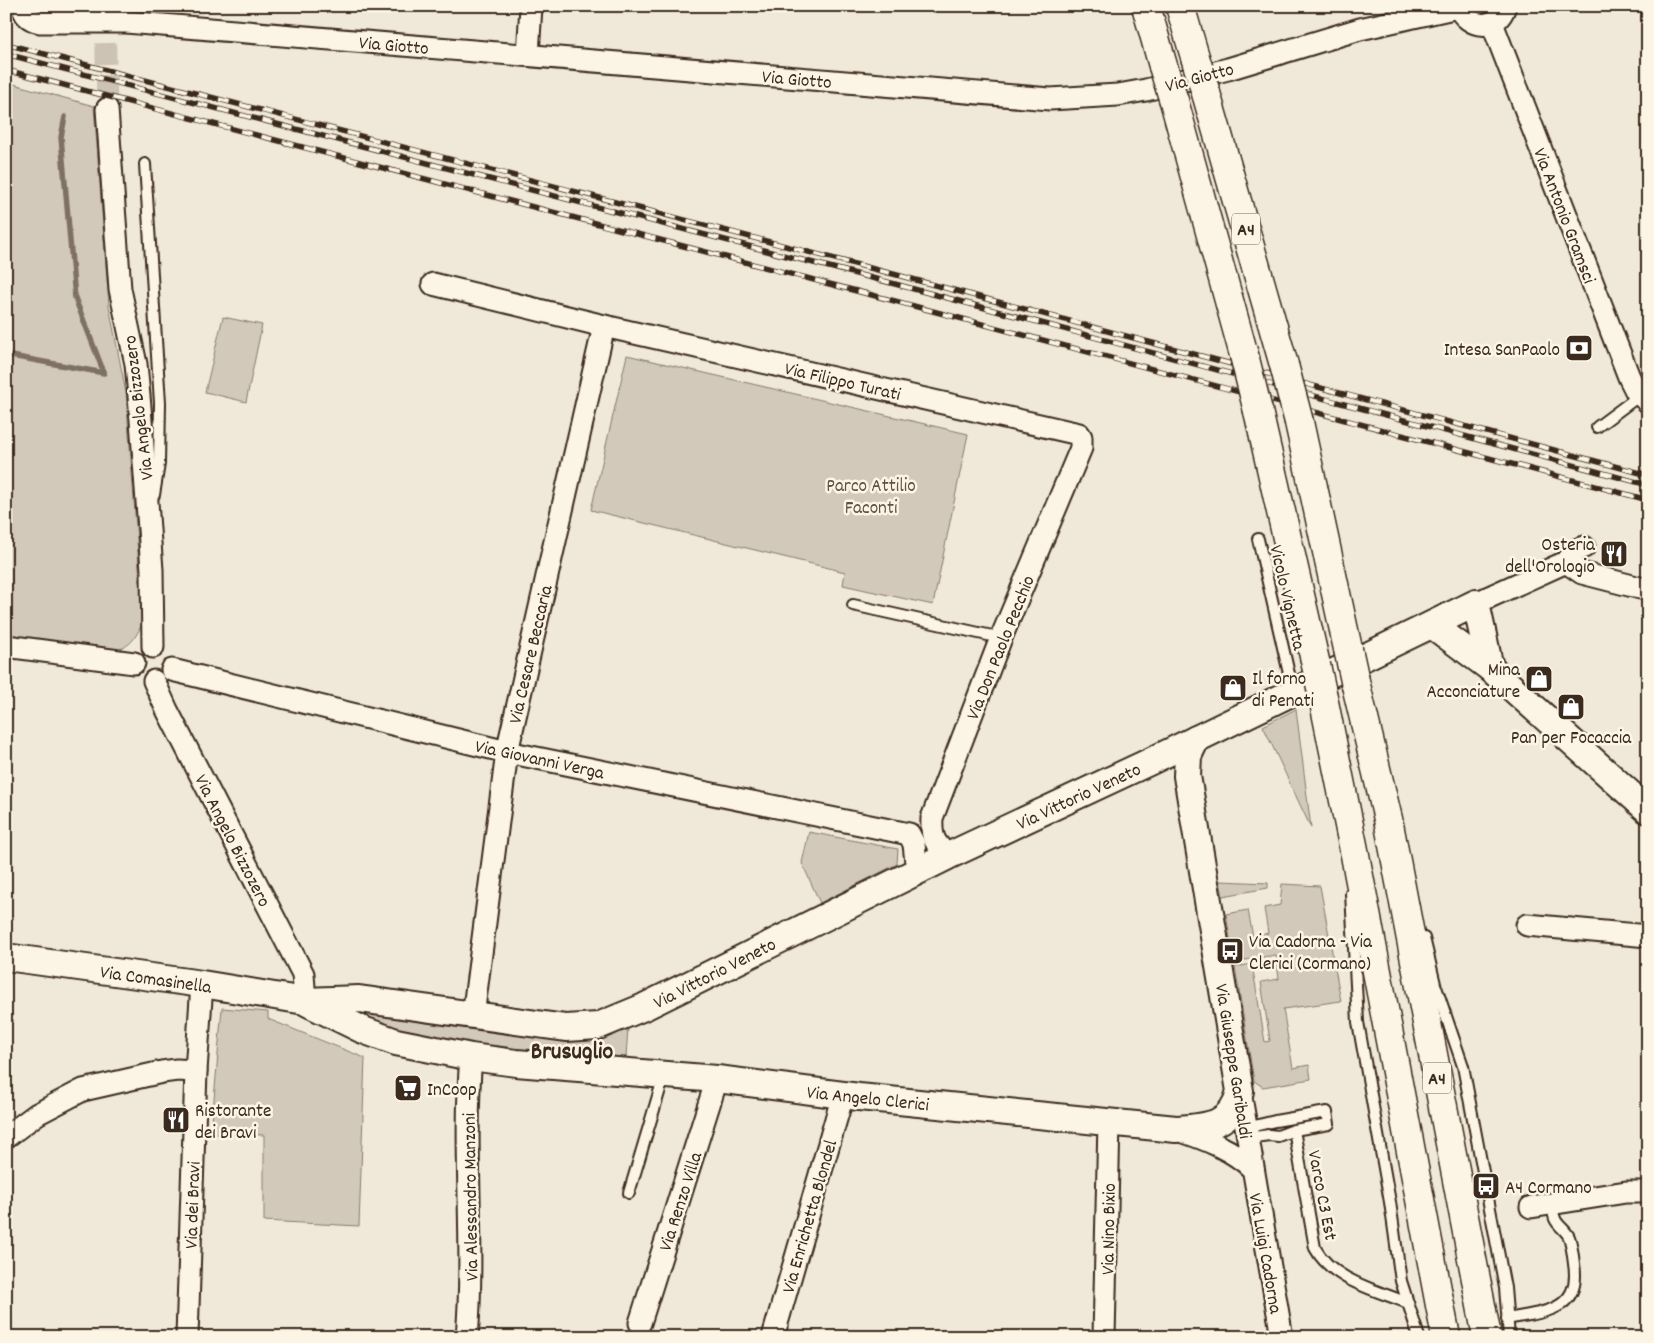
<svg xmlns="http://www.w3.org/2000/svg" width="1654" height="1343" font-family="Dekko,sans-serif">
	<rect width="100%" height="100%" fill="#f0e9d9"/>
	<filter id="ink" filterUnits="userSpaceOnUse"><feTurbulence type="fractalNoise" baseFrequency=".02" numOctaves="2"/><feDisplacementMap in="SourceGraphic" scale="10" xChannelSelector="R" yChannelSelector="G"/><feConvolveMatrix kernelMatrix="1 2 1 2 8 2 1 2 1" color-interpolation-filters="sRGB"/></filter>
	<g filter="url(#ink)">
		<g fill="#d2c9ba" stroke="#867a6c">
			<path d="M 6,82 L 94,106 L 109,306 L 126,393 L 143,621 C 135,640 131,646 111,653 L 6,638 Z"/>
			<path d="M 223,317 L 262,325 L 246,402 L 205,392 Z"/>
			<path d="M 627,355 L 968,434 L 933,605 L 843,585 L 845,572 L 591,510 Z"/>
			<path d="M 1296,709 L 1311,828 L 1263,726 Z"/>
			<path d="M 809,832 L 898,849 L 897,864 L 820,903 L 802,863 Z"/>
			<path d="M 1220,881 L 1268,883 L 1268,888 L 1223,896 Z"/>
			<path d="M 1282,884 L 1320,886 L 1341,1001 L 1283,1009 L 1293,1068 L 1309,1065 L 1311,1079 L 1263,1087 L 1254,1081 L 1235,967 L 1252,964 L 1265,1042 L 1270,1041 L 1261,982 L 1279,979 L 1276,955 L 1234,962 L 1226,914 L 1248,910 L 1253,937 L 1268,933 L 1264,908 L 1280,905 Z"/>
			<path d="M 305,1001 L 567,1028 L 629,1013 L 625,1071 L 471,1057 Z"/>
			<path d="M 222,1008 L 268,1012 L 268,1019 L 365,1058 L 359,1226 L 264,1221 L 264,1135 L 211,1134 Z"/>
		</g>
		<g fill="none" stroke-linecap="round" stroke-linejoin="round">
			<path stroke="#7e7163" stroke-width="5.5" d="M 6,355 L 104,373 L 75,298 L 61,137 L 65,117"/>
			<path stroke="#ccc3b4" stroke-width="21" stroke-dasharray="21 11" stroke-linecap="butt" d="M 105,11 L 107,109"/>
			<defs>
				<g id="service">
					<path d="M 145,164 L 160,403 L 159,464 L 154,495"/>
					<path d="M 1597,427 L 1640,395"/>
					<path d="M 1258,539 L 1293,691"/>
					<path d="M 853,605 L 1001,638"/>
					<path d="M 1351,893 L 1358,1022 L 1390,1202 L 1401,1281 L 1419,1337"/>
					<path d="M 1424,938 L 1435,984 L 1463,1066 L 1505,1288 L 1509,1337"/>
					<path d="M 1246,1128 L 1275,1121 L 1327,1112 L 1329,1124 L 1294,1130 L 1278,1136 L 1269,1135 L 1248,1138"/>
					<path d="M 1294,1130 L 1315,1248 C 1332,1280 1376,1290 1408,1303"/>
					<path d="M 629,1193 L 661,1086 L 662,1076"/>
					<path d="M 1507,1319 C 1542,1312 1582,1312 1574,1264 C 1573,1256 1572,1245 1569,1237 C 1566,1230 1558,1226 1555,1219 C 1553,1214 1553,1208 1552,1203"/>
				</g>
				<g id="minor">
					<path d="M 23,6 C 24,16 31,20 40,22 L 126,22 L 1050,99 L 1118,95 L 1146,90 L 1228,69 L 1360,29 L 1458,7"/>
					<path d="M 1458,6 C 1468,29 1497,32 1505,6"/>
					<path d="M 1492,23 L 1629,377 L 1636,391 L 1648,402"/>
					<path d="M 528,55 L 531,6"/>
					<path d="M 107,109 L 120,289 L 136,364 L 140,407 L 152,570 L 153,647"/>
					<path d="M 433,284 L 604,326 L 1079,434 L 1081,437 L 1081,448 L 1001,638 L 932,818 C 931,838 934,842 948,856"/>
					<path d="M 1566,562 L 1582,573 L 1648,590"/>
					<path d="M 1476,603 L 1566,562 L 1578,549 L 1584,547"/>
					<path d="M 6,646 L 134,663"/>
					<path d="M 172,670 L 507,752 L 909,834 L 914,844 L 917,871"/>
					<path d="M 154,681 L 167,710 L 303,974 L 305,1001"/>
					<path d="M 1527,925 L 1648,936"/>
					<path d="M 473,1016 L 507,752 L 604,326"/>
					<path d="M 1240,1091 L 1282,1337"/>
					<path d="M 1178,1130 C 1205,1139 1232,1149 1253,1169"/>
					<path d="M 6,1137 L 37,1114 L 83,1090 L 162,1072 L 177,1070 L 196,1071"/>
					<path d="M 1531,1207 L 1626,1192 L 1648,1192"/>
					<path d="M 640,1323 L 717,1079"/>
					<path d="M 187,1337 L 196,1071 L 202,984"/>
					<path d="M 467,1337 C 475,1244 463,1150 471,1057"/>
					<path d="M 773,1337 L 843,1095"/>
					<path d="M 1104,1337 L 1109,1122"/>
				</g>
				<g id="tertiary">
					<path d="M 1432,625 L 1490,668 L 1648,810"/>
					<path d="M 6,957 L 202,984 L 305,1001 L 359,999 L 566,1028 L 598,1026 L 644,1007 L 948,856 L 1149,762 L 1476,603 L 1490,668"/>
					<path d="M 308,1003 L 363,1030 L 396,1042 L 471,1057 L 516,1063 L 717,1079 L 859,1097 L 1176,1129 C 1207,1127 1232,1126 1240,1091 L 1187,776 L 1188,756 L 1196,739"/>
				</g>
				<g id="motorway">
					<path d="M 1146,6 L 1163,66"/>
					<path d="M 1180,6 L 1195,57"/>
					<path d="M 1206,93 L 1284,365"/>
					<path d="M 1174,101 L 1244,355"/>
					<path d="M 1258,411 L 1316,665"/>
					<path d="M 1299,422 L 1348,649"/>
					<path d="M 1355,681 L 1388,819 L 1487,1337"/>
					<path d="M 1323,697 L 1355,855 L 1446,1337"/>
				</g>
			</defs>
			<use href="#service" stroke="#3b2a1e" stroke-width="14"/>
			<use href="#minor" stroke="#3b2a1e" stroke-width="25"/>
			<use href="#tertiary" stroke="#3b2a1e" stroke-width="30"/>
			<use href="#motorway" stroke="#3b2a1e" stroke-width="31"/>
			<use href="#service" stroke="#fcf5e5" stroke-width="10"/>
			<use href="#minor" stroke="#fcf5e5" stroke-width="21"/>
			<use href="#tertiary" stroke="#fcf5e5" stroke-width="26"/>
			<use href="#motorway" stroke="#fcf5e5" stroke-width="28"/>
			<defs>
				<g id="rail">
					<path d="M 6,44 L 897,275 L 1648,475"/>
					<path d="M 6,54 L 895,284 L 1648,485"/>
					<path d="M 6,70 L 891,300 L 1648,500"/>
				</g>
			</defs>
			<use href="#rail" stroke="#3b2a1e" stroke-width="5.5"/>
			<use href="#rail" stroke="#fcf5e5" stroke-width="4" stroke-dasharray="11" stroke-linecap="butt"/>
			<defs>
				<g id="motorway-bridge">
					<path d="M 1195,57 L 1206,93"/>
					<path d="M 1163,66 L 1174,101"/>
					<path d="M 1244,355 L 1258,411"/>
					<path d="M 1284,365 L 1299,422"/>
					<path d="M 1348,649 L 1355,681"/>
					<path d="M 1316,665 L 1323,697"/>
				</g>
			</defs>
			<use href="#motorway-bridge" stroke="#3b2a1e" stroke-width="31" stroke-linecap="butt"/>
			<use href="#motorway-bridge" stroke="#fcf5e5" stroke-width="28"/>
		</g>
	</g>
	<defs>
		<symbol id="bank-square" viewBox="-11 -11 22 22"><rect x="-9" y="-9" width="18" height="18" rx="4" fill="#3b2a1e" stroke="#fcf5e5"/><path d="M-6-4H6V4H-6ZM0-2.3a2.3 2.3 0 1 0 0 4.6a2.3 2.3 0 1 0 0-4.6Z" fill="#fff"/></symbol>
		<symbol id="restaurant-square" viewBox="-11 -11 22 22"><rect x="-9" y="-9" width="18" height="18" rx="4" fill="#3b2a1e" stroke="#fcf5e5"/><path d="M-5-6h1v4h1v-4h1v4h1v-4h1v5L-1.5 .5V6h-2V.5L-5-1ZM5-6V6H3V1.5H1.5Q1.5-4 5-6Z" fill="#fff"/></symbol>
		<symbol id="shop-square" viewBox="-11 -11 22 22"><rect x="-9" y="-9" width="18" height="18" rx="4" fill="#3b2a1e" stroke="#fcf5e5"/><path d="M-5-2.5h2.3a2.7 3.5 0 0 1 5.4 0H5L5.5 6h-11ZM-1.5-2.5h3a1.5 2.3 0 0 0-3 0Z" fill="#fff"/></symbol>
		<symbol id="bus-square" viewBox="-11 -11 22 22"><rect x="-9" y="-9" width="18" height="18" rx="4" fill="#3b2a1e" stroke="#fcf5e5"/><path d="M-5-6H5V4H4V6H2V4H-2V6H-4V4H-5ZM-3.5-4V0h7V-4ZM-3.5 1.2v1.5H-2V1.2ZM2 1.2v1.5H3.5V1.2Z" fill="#fff"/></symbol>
		<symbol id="supermarket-square" viewBox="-11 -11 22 22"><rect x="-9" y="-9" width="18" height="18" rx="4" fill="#3b2a1e" stroke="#fcf5e5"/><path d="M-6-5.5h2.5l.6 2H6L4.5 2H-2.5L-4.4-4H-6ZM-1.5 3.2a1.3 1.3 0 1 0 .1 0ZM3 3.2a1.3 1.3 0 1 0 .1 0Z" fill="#fff"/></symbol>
	</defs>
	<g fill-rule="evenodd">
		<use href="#bank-square" x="1563" y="332" width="32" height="32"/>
		<use href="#restaurant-square" x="1598" y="538" width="32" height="32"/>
		<use href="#shop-square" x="1523" y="663" width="32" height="32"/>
		<use href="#shop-square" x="1217" y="672" width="32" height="32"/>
		<use href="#shop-square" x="1555" y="691" width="32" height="32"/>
		<use href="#bus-square" x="1214" y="935" width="32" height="32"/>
		<use href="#supermarket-square" x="392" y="1072" width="32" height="32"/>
		<use href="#restaurant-square" x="160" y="1104" width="32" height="32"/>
		<use href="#bus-square" x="1470" y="1170" width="32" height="32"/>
	</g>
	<g text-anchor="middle" stroke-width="5" stroke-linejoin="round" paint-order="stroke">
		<g fill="#fcf5e5" stroke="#75675a" stroke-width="1">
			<rect x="1232" y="213.5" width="28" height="31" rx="4"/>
			<rect x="1423" y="1062.5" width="28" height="31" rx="4"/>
		</g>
		<g font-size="18" font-weight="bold" fill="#3b2a1e">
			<text x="1246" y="235">A4</text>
			<text x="1437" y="1084">A4</text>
		</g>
		<g font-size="19" fill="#3b2a1e" stroke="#fcf5e5">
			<text transform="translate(394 44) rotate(5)" y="7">Via Giotto</text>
			<text transform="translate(1199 76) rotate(-15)" y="7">Via Giotto</text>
			<text transform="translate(797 78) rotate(5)" y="7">Via Giotto</text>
			<text transform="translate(1566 215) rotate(69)" y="7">Via Antonio Gramsci</text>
			<text transform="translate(843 380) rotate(13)" y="7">Via Filippo Turati</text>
			<text transform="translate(137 408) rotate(-97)" y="7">Via Angelo Bizzozero</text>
			<text transform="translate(1289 597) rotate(77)" y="7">Vicolo Vignetta</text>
			<text transform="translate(999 647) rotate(-68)" y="7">Via Don Paolo Pecchio</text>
			<text transform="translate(529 654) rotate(-77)" y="7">Via Cesare Beccaria</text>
			<text transform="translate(540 758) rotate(12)" y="7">Via Giovanni Verga</text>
			<text transform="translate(1078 795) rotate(-25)" y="7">Via Vittorio Veneto</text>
			<text transform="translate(234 840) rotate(63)" y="7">Via Angelo Bizzozero</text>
			<text transform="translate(714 972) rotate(-27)" y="7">Via Vittorio Veneto</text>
			<text transform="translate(156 978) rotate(8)" y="7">Via Comasinella</text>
			<text transform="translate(1235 1061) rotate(81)" y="7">Via Giuseppe Garibaldi</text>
			<text transform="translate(868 1097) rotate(6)" y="7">Via Angelo Clerici</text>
			<text transform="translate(1324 1195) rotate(79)" y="7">Varco C3 Est</text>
			<text transform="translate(469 1197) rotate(-91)" y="7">Via Alessandro Manzoni</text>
			<text transform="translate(679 1201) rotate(-72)" y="7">Via Renzo Villa</text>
			<text transform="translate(191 1205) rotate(-88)" y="7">Via dei Bravi</text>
			<text transform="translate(808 1216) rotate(-74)" y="7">Via Enrichetta Blondel</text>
			<text transform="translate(1107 1229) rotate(-89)" y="7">Via Nino Bixio</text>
			<text transform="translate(1267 1253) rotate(80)" y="7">Via Luigi Cadorna</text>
		</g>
		<g font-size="19" fill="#3b2a1e" stroke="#fcf5e5" text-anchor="start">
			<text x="1560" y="355" text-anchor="end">Intesa SanPaolo</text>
			<text x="1595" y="550" text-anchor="end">Osteria<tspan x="1595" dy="22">dell'Orologio</tspan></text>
			<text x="1520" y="675" text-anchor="end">Mina<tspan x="1520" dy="22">Acconciature</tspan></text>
			<text x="1252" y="684">Il forno<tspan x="1252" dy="22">di Penati</tspan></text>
			<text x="1571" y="743" text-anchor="middle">Pan per Focaccia</text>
			<text x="1249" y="947">Via Cadorna - Via<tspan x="1249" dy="22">Clerici (Cormano)</tspan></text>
			<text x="427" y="1095">InCoop</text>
			<text x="195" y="1116">Ristorante<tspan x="195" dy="22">dei Bravi</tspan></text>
			<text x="1505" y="1193">A4 Cormano</text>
		</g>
		<g font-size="19" fill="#615245" stroke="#fcf5e5">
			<text x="871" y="491">Parco Attilio<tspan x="871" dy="22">Faconti</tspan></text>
		</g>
		<g font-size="24" font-weight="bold" fill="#3b2a1e" stroke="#fcf5e5">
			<text x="572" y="1058">Brusuglio</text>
		</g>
	</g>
	<rect width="1654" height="1343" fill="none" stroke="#fcf5e5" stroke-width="25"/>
	<rect x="12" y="12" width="1629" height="1318" fill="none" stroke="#3b2a1e" stroke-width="2" filter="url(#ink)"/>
</svg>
